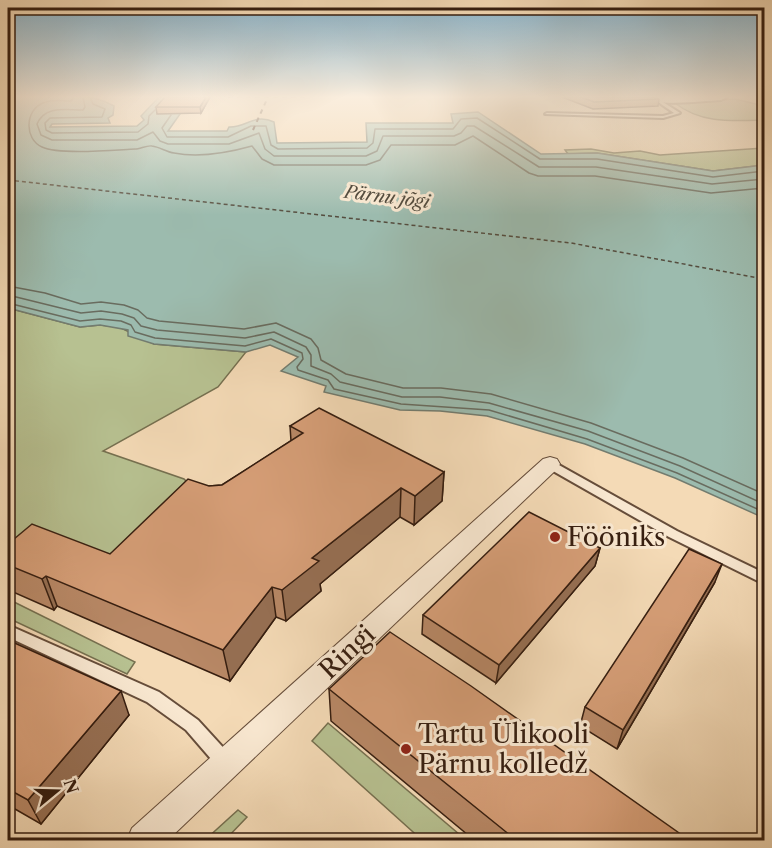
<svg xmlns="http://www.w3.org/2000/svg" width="772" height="848" font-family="'Libre Caslon Text',serif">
	<rect width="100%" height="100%" fill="#f4dab6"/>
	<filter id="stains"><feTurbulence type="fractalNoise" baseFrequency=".00333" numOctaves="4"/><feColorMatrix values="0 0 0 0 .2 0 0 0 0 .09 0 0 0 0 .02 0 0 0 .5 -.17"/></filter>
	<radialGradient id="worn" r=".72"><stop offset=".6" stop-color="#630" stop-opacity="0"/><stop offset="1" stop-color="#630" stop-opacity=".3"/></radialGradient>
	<g fill="#b7c191" stroke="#767050" stroke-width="1.5">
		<path d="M 735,99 L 764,106 L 764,120 C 733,121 701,124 675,103 Z"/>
		<path d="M 764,148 L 764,165 L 713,171 L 597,153 L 568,154 L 565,150 L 591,149 L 614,153 L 640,151 L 660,155 Z"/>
		<path d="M 8,308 L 80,327 L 100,325 L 119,327 L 154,344 L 246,352 L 218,387 L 103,451 L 184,479 L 196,491 L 119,578 L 8,583 Z"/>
		<path d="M 8,599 L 135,662 L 127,674 L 8,618 Z"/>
		<path d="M 328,723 L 466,840 L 422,840 L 312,741 Z"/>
		<path d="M 238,810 L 247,817 L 225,840 L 205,840 Z"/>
	</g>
	<path fill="#9cbbae" stroke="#737c6f" stroke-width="1.5" d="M 8,97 C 41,97 84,89 114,106 L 113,115 L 108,118 L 110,123 L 52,124 L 50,127 L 137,126 L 144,120 L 141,116 L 159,97 L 192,97 L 168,131 L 227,131 L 229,127 C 246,128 254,113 274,122 L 277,143 L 367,142 L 366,123 L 453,123 L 451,114 L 478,112 L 541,154 L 597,153 L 713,171 L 764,165 L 764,518 L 675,478 L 585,444 L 487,416 L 440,411 L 400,410 L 324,392 L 326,386 L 281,371 L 298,357 L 270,345 L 246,352 L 154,344 L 128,336 L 128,330 L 100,325 L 80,327 L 8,308 Z"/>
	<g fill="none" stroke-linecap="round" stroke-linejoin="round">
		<g stroke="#696c5f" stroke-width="1.5">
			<path d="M 74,97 L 71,101 C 62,101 52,99 43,103 C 25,110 24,139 42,147 C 59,155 114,150 135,149 C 140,149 147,145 152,146 C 160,147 166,152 174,153 C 200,158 227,153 252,146 L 262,159 L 274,165 L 366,165 L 380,160 L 391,145 L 455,145 L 473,136 L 529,173 L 538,176 L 595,176 L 711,193 L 764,188"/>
			<path d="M 83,97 L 85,107 L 83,110 C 66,110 45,105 37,124 L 41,135 L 52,140 L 137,140 L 153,132 L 160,141 L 168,144 L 229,144 L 259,133 L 265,149 L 274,156 L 366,156 L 377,151 L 383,136 L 454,136 L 461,133 L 467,126 L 474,126 L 539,167 L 596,167 L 712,184 L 764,179"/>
			<path d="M 90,97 L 93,104 L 105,109 L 102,117 L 50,118 L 45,123 L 46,130 L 52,133 L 138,132 L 148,124 L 149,116 L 155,110"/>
			<path d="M 171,115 L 162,128 L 167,137 L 228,137 L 251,126 L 266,126 L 271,145 L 278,149 L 367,148 L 373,143 L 375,129 L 453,129 L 461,119 L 477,118 L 540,159 L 597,159 L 713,177 L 764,171"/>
			<path d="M 8,286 L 45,293 L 81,304 L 101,302 L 124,305 L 138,310 L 147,318 L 159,321 L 244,329 L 276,323 L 311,339 L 318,348 L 321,360 L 346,374 L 403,388 L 441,388 L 491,394 L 591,423 L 683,458 L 764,494"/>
			<path d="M 8,295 L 81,313 L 101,311 L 122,314 L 134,318 L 141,326 L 157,330 L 245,338 L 274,332 L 306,347 L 311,355 L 311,366 L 331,374 L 340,382 L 402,397 L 440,397 L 489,403 L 588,431 L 680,466 L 764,504"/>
			<path d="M 8,303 L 80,321 L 100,319 L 121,321 L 131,325 L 135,332 L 155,338 L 245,346 L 271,339 L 302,353 L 303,359 L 297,367 L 298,370 L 328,380 L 334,389 L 401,404 L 489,410 L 587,439 L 677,473 L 764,512"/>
		</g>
		<path stroke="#554d3f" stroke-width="1.5" stroke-dasharray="4 3" stroke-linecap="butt" d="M 8,180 L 571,243 L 764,279"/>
		<defs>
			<g id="lane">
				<path d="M 651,97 L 655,97 L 680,113 L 663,118 L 545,114 L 547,113 L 663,116 L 674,113 Z"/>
				<path d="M 550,460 L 677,531 L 764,573 L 764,584 L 669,537 L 546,467 L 544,464 L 546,461 Z"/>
				<path d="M 8,625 L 159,692 L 198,720 L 230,755 L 232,761 L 230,767 L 224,769 L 218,767 L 186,730 L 147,702 L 8,637 Z"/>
			</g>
			<path id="street" d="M 550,457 L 557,459 L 560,464 L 557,469 L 168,840 L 127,840 L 132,828 L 543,459 Z"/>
			<path id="secondary" d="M 643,97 L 727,97 L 721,100 C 703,101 656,107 643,97 Z"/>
		</defs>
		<use href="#lane" stroke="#664d3a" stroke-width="4"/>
		<use href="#street" stroke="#664d3a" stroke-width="2"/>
		<use href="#secondary" stroke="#361e10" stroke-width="4"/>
		<use href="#lane" fill="#f8e7d0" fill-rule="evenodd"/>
		<use href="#street" fill="#f8e7d0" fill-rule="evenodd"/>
		<use href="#secondary" fill="#f8e7d0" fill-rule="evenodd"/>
		<g stroke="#361e10" stroke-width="2" stroke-dasharray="4.5 4.5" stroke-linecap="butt">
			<path d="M 228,97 L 308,97"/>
			<path d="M 253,130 L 268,97"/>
		</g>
	</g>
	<g fill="#b88866" stroke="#361e10" stroke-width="1.5">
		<path d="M 210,97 L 201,113 L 157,114 L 156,107 Z"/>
		<path d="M 562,97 L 653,97 L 659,99 L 658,106 L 593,109 Z"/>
		<path d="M 290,426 L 444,472 L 442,501 L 414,525 L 400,517 L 320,584 L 321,591 L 286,621 L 276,617 L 230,681 L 57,606 L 54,610 L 13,592 L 11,586 L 8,585 L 8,544 L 110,554 L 209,486 L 222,485 L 291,441 Z"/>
		<path d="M 600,548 L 595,566 L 496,683 L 422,634 L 423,615 Z"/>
		<path d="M 715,582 L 617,749 L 580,726 L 585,707 Z"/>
		<path d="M 8,640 L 129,715 L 41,824 L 8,805 Z"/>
		<path d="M 329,689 L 689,840 L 474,840 L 331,721 Z"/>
	</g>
	<g fill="#966f53" stroke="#361e10" stroke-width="1.5">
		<path d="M 206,97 L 210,97 L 201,113 L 200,107 Z"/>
		<path d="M 444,472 L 442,501 L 414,525 L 415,496 Z"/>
		<path d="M 401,488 L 400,517 L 320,584 L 321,591 L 286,621 L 282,590 L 312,558 Z"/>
		<path d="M 600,548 L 595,566 L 496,683 L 499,665 Z"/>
		<path d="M 722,564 L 715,582 L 617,749 L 623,730 Z"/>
		<path d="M 46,576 L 57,606 L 54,610 L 42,579 Z"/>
		<path d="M 272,587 L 276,617 L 230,681 L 223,650 Z"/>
		<path d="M 121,691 L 129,715 L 41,824 L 28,800 Z"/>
	</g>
	<g fill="#d69e77" stroke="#361e10" stroke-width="1.5">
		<path d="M 165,97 L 206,97 L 200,107 L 156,107 Z"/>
		<path d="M 581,97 L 653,97 L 659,99 L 594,102 Z"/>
		<path d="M 319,408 L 444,472 L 415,496 L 401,488 L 312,558 L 319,561 L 282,590 L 272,587 L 223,650 L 46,576 L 42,579 L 8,565 L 8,544 L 32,524 L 110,554 L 188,479 L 209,486 L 222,485 L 303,433 L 290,426 Z"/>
		<path d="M 529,512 L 600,548 L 499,665 L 423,615 Z"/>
		<path d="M 689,549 L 722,564 L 623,730 L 585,707 Z"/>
		<path d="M 390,632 L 471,686 L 689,840 L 516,840 L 329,689 Z"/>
		<path d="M 8,640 L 121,691 L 28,800 L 8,789 Z"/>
	</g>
	<linearGradient id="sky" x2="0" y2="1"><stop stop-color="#89b7d1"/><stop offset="0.45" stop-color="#faeede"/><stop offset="1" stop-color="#faeede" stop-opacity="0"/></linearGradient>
	<rect width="772" height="215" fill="url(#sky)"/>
	<g fill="#8f2418" stroke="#f8e7d0" stroke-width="2">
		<circle cx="555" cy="537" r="6"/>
		<circle cx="406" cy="749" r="6"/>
	</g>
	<g text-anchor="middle" stroke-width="6" stroke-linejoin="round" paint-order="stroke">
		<g font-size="18" font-style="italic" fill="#554d3f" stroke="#f8e7d0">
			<text transform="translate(387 197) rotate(7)" y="6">Pärnu jõgi</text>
		</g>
		<g font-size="26" fill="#361e10" stroke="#f8e7d0" text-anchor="start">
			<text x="567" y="546">Fööniks</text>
			<text x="418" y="743">Tartu Ülikooli<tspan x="418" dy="30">Pärnu kolledž</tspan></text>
		</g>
		<g font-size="26" fill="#361e10" stroke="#f8e7d0">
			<text transform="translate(347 652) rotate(-43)" y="9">Ringi</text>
		</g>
	</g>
	<rect width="772" height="848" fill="none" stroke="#f4dab6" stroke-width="30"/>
	<rect x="9" y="9" width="754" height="830" fill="none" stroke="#361e10" stroke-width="3"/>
	<rect x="15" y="15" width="742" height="818" fill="none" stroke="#361e10" stroke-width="1.5"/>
	<g transform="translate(57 791) rotate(71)" stroke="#f8e7d0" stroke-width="4.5" paint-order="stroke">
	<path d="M0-4.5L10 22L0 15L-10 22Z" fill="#361e10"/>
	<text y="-9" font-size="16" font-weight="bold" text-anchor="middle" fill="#361e10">N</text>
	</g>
	<rect width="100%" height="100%" filter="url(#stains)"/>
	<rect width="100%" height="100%" fill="url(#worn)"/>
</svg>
